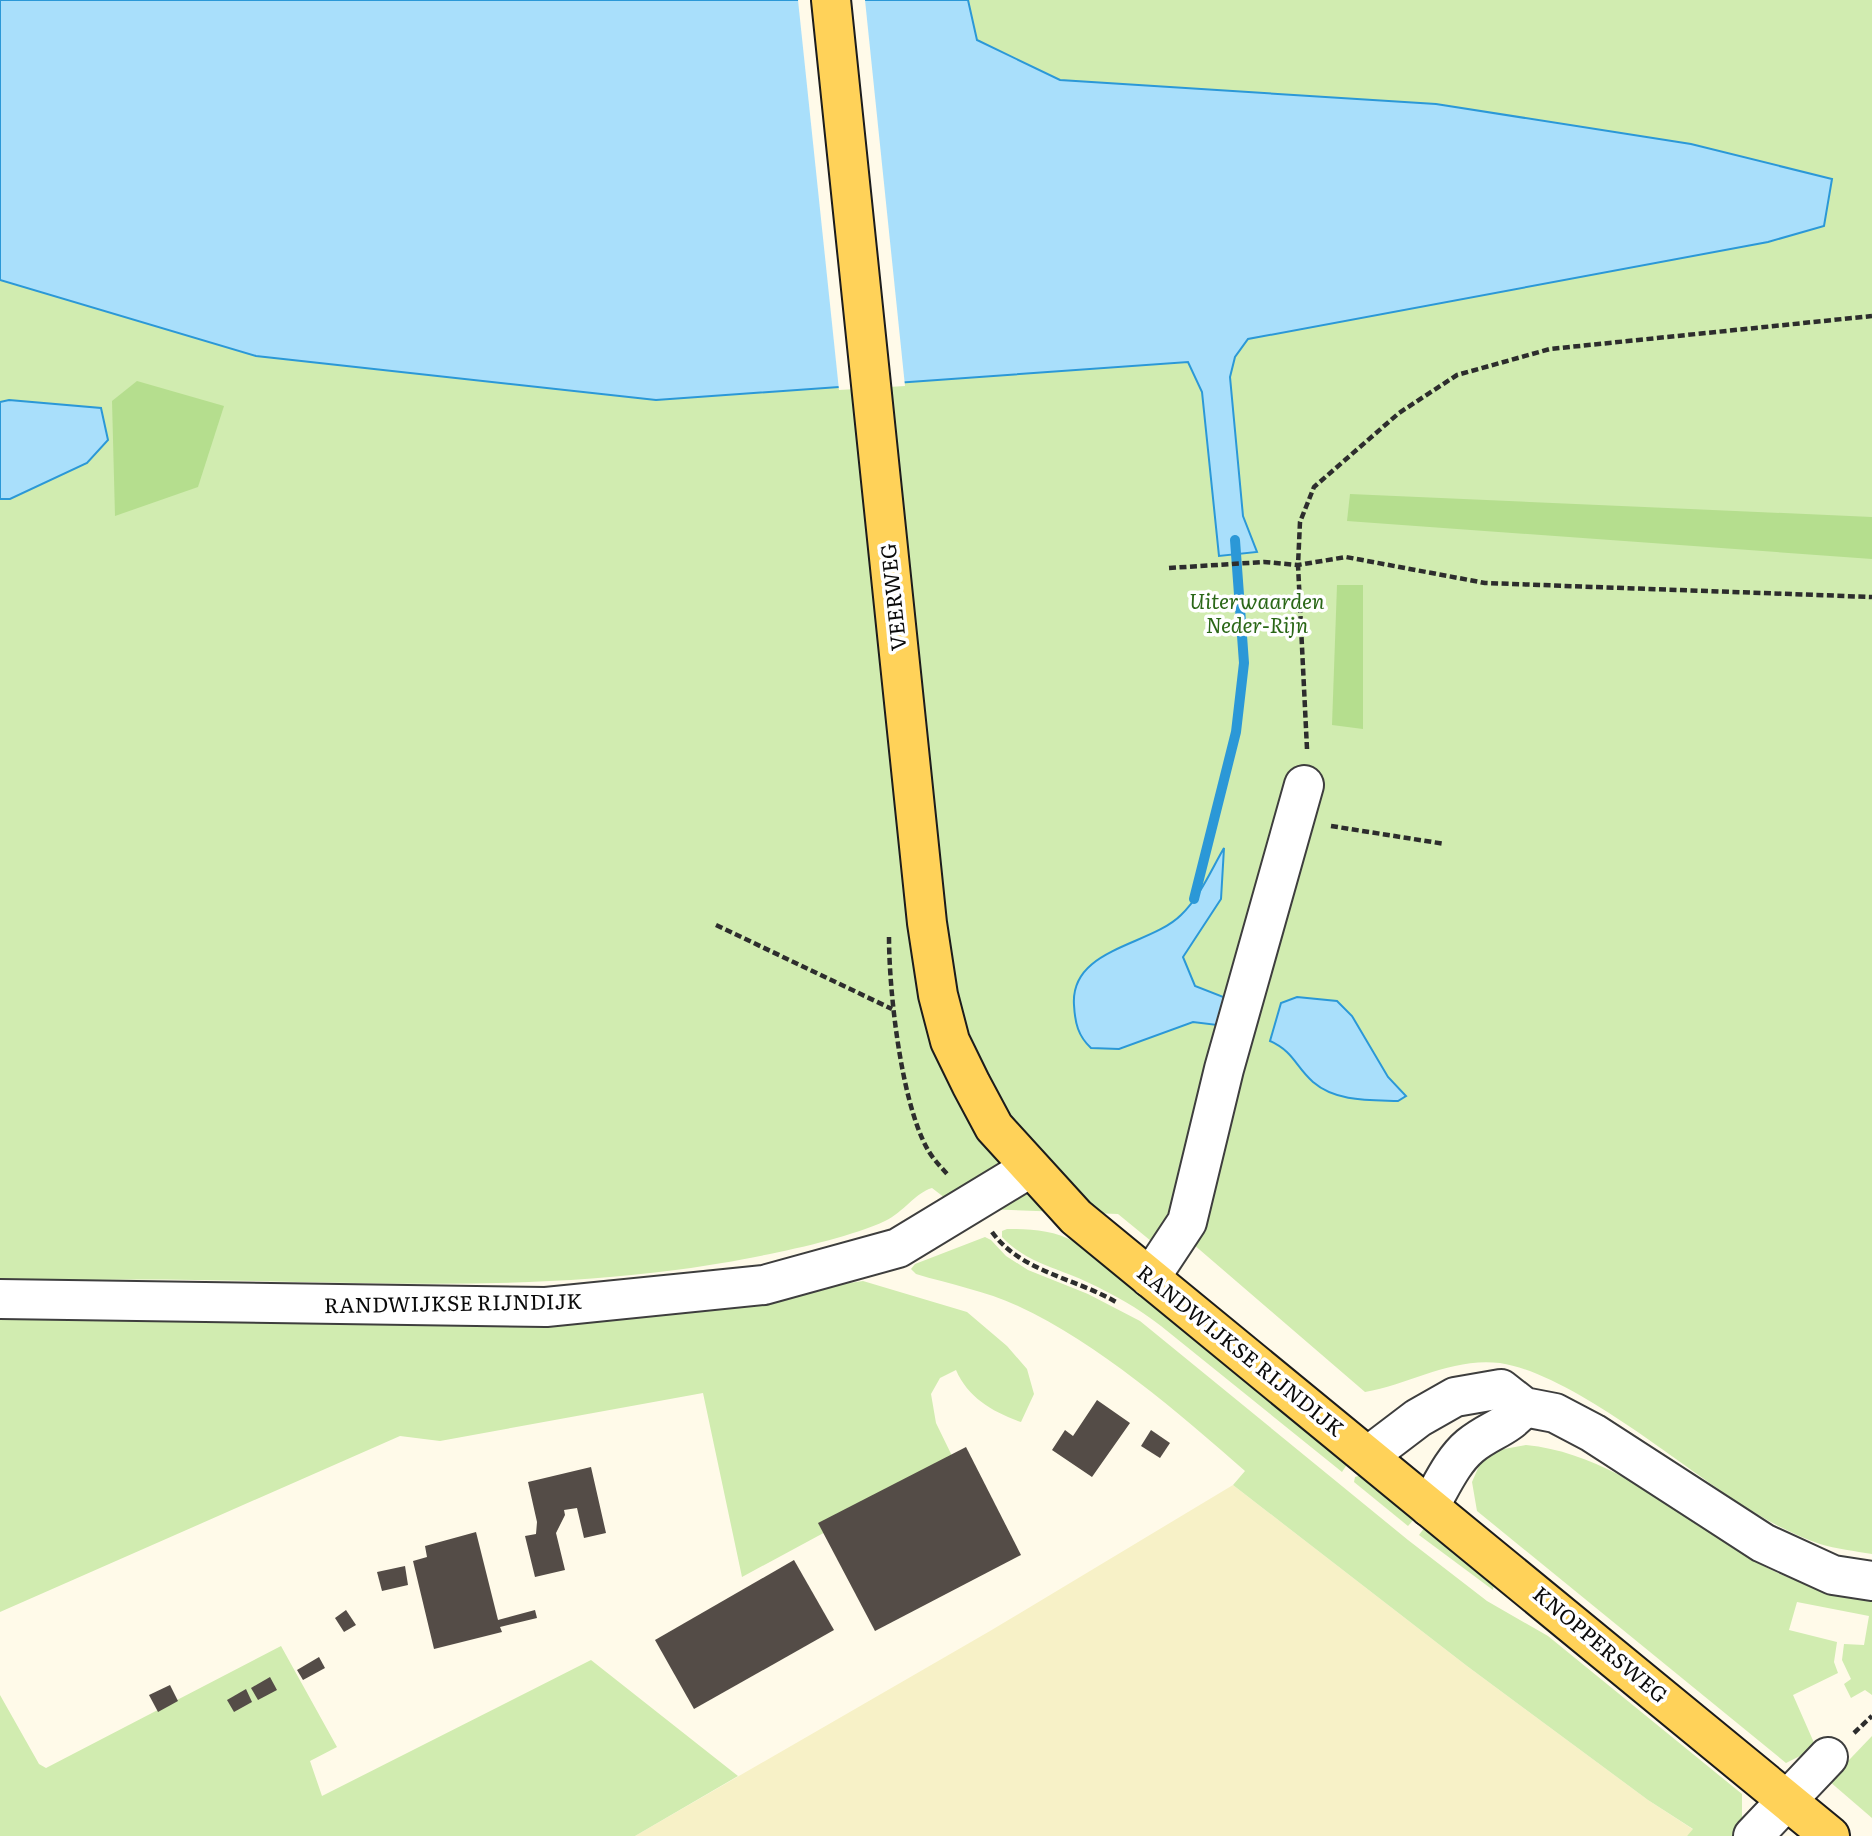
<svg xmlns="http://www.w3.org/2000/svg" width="1872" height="1836" font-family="Literata,serif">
	<rect width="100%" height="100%" fill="#fffae9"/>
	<path fill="#f7f1c7" d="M 1233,1485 L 1467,1666 L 1648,1800 L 1694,1830 L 1687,1836 L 635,1836 L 990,1631 Z"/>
	<g fill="#d1ecb0">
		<path d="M 0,0 L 1872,0 L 1872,1554 C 1855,1551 1836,1549 1820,1544 C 1793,1535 1762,1518 1739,1503 C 1677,1463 1571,1374 1500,1363 C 1452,1357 1410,1384 1365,1392 L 1193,1244 L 1164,1232 L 1151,1241 L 1118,1214 L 958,1208 L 932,1188 C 915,1193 904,1212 885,1221 C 844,1240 768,1255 722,1263 C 482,1304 241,1269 0,1283 Z"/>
		<path d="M 1007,1229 C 1031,1229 1053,1230 1075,1242 L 1348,1463 L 1342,1472 L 1161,1326 C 1138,1308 1113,1294 1087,1282 C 1055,1267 1027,1263 1002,1237 L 1002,1231 Z"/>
		<path d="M 985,1237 L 991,1240 L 1006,1256 L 1028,1270 L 1088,1294 L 1140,1321 L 1408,1540 L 1487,1601 L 1548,1636 L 1742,1794 L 1742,1819 L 1733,1836 L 1687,1836 L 1693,1829 L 1648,1800 L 1467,1666 L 1233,1485 L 1245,1471 C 1179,1413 1098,1343 1018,1306 C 986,1291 949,1284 916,1274 L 911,1269 L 915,1264 Z"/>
		<path d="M 863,1281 L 967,1312 L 1007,1346 L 1027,1369 L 1034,1394 L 1021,1422 C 993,1412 968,1398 956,1370 L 940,1378 L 931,1394 L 936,1423 L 955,1462 L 742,1577 L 703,1393 L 440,1441 L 400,1436 L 0,1612 L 0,1316 L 207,1317 L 438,1325 L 614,1317 Z"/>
		<path d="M 1526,1445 C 1625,1455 1694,1533 1780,1574 C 1808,1587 1843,1593 1872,1601 L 1872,1695 L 1865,1690 L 1851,1698 L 1844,1684 L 1851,1679 L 1842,1660 L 1844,1644 L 1864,1645 L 1869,1616 L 1797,1602 L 1789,1630 L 1837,1642 L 1834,1662 L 1838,1673 L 1793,1695 L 1815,1745 L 1814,1749 L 1786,1763 L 1477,1511 L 1472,1482 L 1482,1459 L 1504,1449 Z"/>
		<path d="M 1362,1475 L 1415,1518 L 1408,1526 L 1354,1482 L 1355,1477 Z"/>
		<path d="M 1425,1527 L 1494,1584 L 1493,1590 L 1419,1535 Z"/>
		<path d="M 281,1646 L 337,1747 L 310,1761 L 322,1796 L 591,1660 L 738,1776 L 635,1836 L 0,1836 L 0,1695 L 39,1764 L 46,1768 Z"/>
		<path d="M 1872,1736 L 1872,1818 L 1829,1781 Z"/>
	</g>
	<g fill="#b5de8e">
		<path d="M 137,381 L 224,406 L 198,487 L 115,516 L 112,401 Z"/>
		<path d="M 1350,494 L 1872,517 L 1872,559 L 1347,521 Z"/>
		<path d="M 1337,585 L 1363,585 L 1363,729 L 1332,725 Z"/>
	</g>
	<g fill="#a9dffb" stroke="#2b98d7" stroke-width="2">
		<path d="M 0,0 L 968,0 L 977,40 L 1060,80 L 1436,104 L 1691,144 L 1832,179 L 1824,226 L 1768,242 L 1248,339 L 1235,357 L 1230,377 L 1243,516 L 1257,552 L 1219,556 L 1202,392 L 1188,362 L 656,400 L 256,356 L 0,280 Z"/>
		<path d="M 9,400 L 101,408 L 108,440 L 87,463 L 10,499 L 0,499 L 0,402 Z"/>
		<path d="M 1224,848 L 1221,899 L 1183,957 L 1195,986 L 1226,998 L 1217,1025 L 1193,1022 L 1119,1049 L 1091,1048 C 1078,1036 1075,1023 1074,1005 C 1070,948 1150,946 1181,915 C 1200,897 1211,870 1224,848 Z"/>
		<path d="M 1297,997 L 1337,1001 L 1352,1016 L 1388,1077 L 1406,1096 L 1398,1101 C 1370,1100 1336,1102 1313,1082 C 1295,1066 1294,1052 1270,1041 L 1281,1003 Z"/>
	</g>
	<path fill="#fffae9" d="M 798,0 L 865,0 L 905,386 L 839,390 Z"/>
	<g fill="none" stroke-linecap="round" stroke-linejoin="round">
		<path stroke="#2b98d7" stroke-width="10" d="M 1194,899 L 1236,732 L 1244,663 L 1235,540"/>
	</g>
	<g fill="#544c47">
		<path d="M 1097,1400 L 1130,1423 L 1092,1477 L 1052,1450 L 1065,1430 L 1073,1436 Z"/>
		<path d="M 1151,1430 L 1170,1443 L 1160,1458 L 1141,1446 Z"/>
		<path d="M 966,1447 L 1021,1555 L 875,1631 L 818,1523 Z"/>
		<path d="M 591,1467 L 606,1533 L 584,1538 L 577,1508 L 564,1510 L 565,1515 L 556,1533 L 565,1570 L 535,1577 L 525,1536 L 536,1534 L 537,1522 L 528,1482 Z"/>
		<path d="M 476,1532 L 498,1620 L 535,1610 L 537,1618 L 500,1627 L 502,1632 L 434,1649 L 413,1561 L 427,1557 L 425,1546 Z"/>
		<path d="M 794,1560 L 834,1630 L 694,1709 L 655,1640 Z"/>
		<path d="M 405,1566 L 408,1585 L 382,1591 L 377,1572 Z"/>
		<path d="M 346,1610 L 356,1625 L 344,1632 L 335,1618 Z"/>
		<path d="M 319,1657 L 325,1668 L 303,1680 L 297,1670 Z"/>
		<path d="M 270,1677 L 277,1690 L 258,1700 L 251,1688 Z"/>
		<path d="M 170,1685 L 178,1701 L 158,1712 L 149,1695 Z"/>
		<path d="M 246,1689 L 252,1702 L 234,1712 L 227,1700 Z"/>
	</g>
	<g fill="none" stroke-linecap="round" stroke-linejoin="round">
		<defs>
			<g id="minor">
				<path d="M 1150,1278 L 1187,1222 L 1224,1069 L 1304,785"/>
				<path d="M 0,1299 L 546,1307 L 764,1285 L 898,1248 L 1030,1168"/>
				<path d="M 1368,1456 L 1418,1418 L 1455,1397 L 1501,1389 L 1524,1407 L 1555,1413 L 1593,1433 L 1763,1543 L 1833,1575 L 1872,1581"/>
				<path d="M 1429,1507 C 1441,1487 1452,1461 1470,1446 C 1491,1429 1506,1429 1524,1407"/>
				<path d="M 1753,1836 L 1828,1757"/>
			</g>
			<path id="major" d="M 831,0 L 927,923 L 938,995 L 950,1041 L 971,1084 L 994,1127 L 1076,1217 L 1830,1836"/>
		</defs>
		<use href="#minor" stroke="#3e3e3e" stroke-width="42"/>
		<use href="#major" stroke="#1c1c1c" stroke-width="42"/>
		<g stroke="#2d2d2d" stroke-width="4.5" stroke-dasharray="7 3.5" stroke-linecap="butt">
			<path d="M 1169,568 L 1264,562 L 1298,565 L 1346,557 L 1485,583 L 1872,597"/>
			<path d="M 1307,749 L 1298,565 L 1300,522 L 1314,487 L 1399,413 L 1457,375 L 1550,349 L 1872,316"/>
			<path d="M 1331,826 L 1445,844"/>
			<path d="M 716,925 L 892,1009"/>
			<path d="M 889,937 C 889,991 901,1103 928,1150 C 933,1159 941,1167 948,1175"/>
			<path d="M 992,1232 C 1021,1272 1075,1278 1116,1302"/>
			<path d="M 1854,1733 L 1872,1716"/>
		</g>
		<use href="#minor" stroke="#fff" stroke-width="38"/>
		<use href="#major" stroke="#ffd259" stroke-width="38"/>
	</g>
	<g text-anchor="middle" stroke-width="7" stroke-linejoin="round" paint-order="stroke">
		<g font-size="21" fill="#0b0b0b" stroke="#fff">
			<text transform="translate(894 597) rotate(-96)" y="7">VEERWEG</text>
			<text transform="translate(453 1304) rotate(-1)" y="7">RANDWIJKSE RIJNDIJK</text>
			<text transform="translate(1240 1351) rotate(39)" y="7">RANDWIJKSE RIJNDIJK</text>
			<text transform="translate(1600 1645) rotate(40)" y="7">KNOPPERSWEG</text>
		</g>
		<g font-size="21" font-style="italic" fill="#2a6717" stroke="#fff">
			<text x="1257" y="609">Uiterwaarden<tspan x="1257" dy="24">Neder-Rijn</tspan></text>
		</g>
	</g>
</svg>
